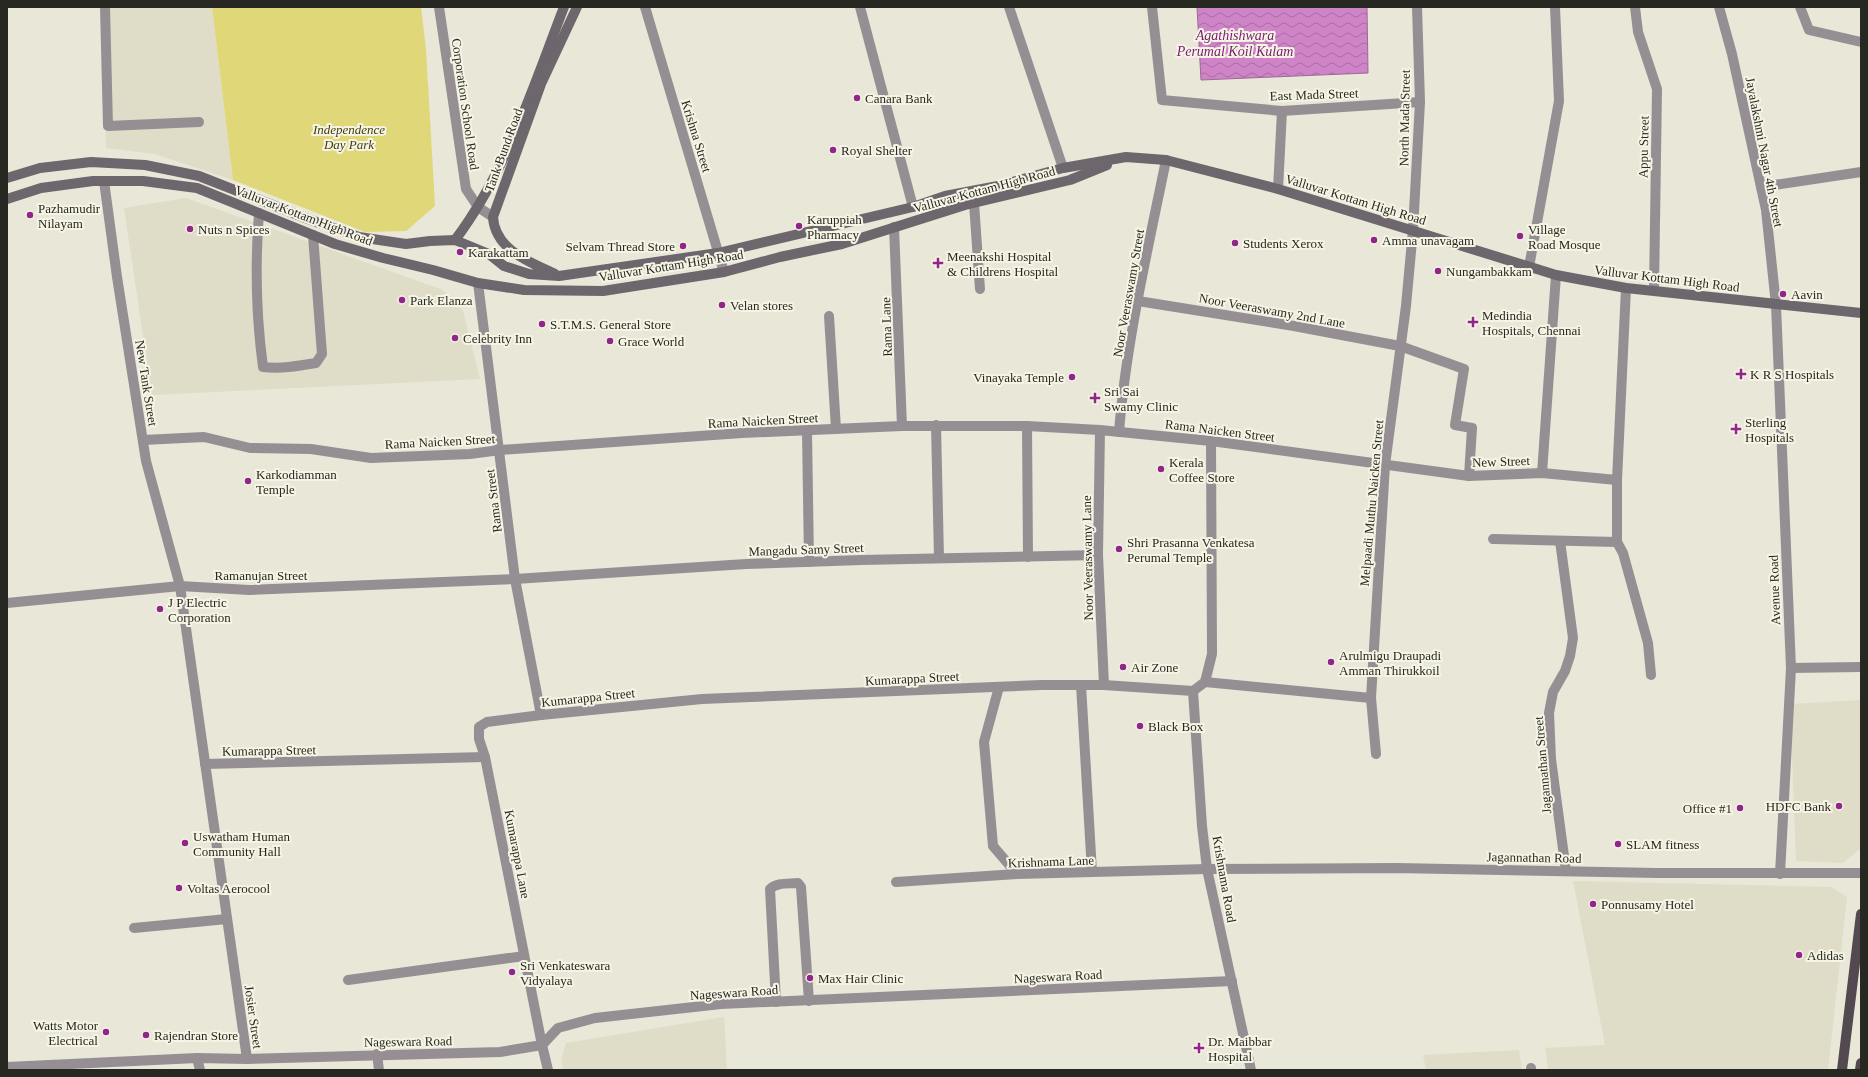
<svg xmlns="http://www.w3.org/2000/svg" width="1868" height="1077" font-family="'Times New Roman',serif">
	<defs>
		<pattern id="water-waves" width="16" height="10" patternUnits="userSpaceOnUse"><rect width="16" height="10" fill="#cf84c8"/><path d="M0 5q4-4 8 0t8 0" fill="none" stroke="#a86ca2"/></pattern>
	</defs>
	<rect width="100%" height="100%" fill="#e8e7d8"/>
	<g fill="#dfddc7">
		<path d="M 102,7 L 212,7 L 233,180 L 155,154 L 106,148 Z"/>
		<path d="M 186,198 L 443,290 L 463,311 L 480,379 L 152,395 L 124,208 Z"/>
		<path d="M 1861,700 L 1861,848 L 1843,863 L 1796,861 L 1790,704 Z"/>
		<path d="M 1573,881 L 1831,887 L 1847,897 L 1828,1070 L 1548,1070 L 1545,1048 L 1605,1045 Z"/>
		<path d="M 724,1017 L 727,1070 L 563,1070 L 561,1060 L 566,1043 Z"/>
		<path d="M 1519,1050 L 1522,1070 L 1426,1070 L 1423,1055 Z"/>
	</g>
	<path fill="#e0d778" d="M 212,7 L 421,7 L 426,49 L 435,206 L 406,231 L 365,232 L 233,180 Z"/>
	<path fill="url(#water-waves)" stroke="#9d6896" d="M 1197,7 L 1367,7 L 1368,73 L 1201,80 Z"/>
	<g fill="none" stroke-linecap="round" stroke-linejoin="round">
		<g stroke="#958f94" stroke-width="10">
			<path d="M 105,7 L 108,126 L 199,122"/>
			<path d="M 439,7 L 466,189 L 478,207 L 493,217"/>
			<path d="M 645,7 L 724,272"/>
			<path d="M 860,7 L 913,207"/>
			<path d="M 1009,7 L 1063,168"/>
			<path d="M 1152,7 L 1162,100 L 1282,111 L 1420,102"/>
			<path d="M 1635,7 L 1638,32 L 1657,89 L 1654,290"/>
			<path d="M 1719,7 L 1732,54 L 1766,210 L 1776,305 L 1791,668 L 1780,874"/>
			<path d="M 1800,7 L 1809,30 L 1861,42"/>
			<path d="M 104,181 L 117,277 L 146,461 L 180,586 L 247,1059"/>
			<path d="M 1761,187 L 1861,172"/>
			<path d="M 1278,189 L 1282,111"/>
			<path d="M 974,203 L 980,289"/>
			<path d="M 259,213 C 255,264 256,315 263,367 C 281,369 298,366 316,363 L 322,354 L 313,235"/>
			<path d="M 894,227 L 902,426"/>
			<path d="M 1529,267 L 1559,101 L 1555,7"/>
			<path d="M 478,283 L 515,579 L 541,715"/>
			<path d="M 1626,288 L 1617,480 L 1617,542 L 1623,553 L 1648,643 L 1651,675"/>
			<path d="M 1138,301 L 1294,326 L 1400,346 L 1464,369 L 1455,425 L 1472,428 L 1469,476"/>
			<path d="M 829,316 L 836,429"/>
			<path d="M 936,425 L 939,558"/>
			<path d="M 1027,426 L 1028,557"/>
			<path d="M 1100,430 L 1098,555 L 1104,685"/>
			<path d="M 807,431 L 809,562"/>
			<path d="M 1119,432 C 1126,342 1148,249 1166,160"/>
			<path d="M 143,440 L 204,437 L 250,448 L 311,449 L 371,458 L 470,454 L 500,450 L 742,433 L 902,426 L 1027,426 L 1100,430 L 1211,441 L 1469,476 L 1542,473 L 1617,480"/>
			<path d="M 1542,473 L 1556,275"/>
			<path d="M 1493,539 L 1617,542"/>
			<path d="M 1560,541 L 1573,638 L 1570,656 L 1565,671 L 1553,692 L 1549,713 L 1551,759 L 1566,871"/>
			<path d="M 7,603 L 180,586 L 249,590 L 515,579 L 746,564 L 861,560 L 1098,555"/>
			<path d="M 1791,668 L 1861,667"/>
			<path d="M 1205,682 L 1371,698"/>
			<path d="M 1081,685 L 1092,872"/>
			<path d="M 999,687 L 984,742 L 993,846 L 1017,874"/>
			<path d="M 1193,691 L 1202,826 L 1207,869 L 1251,1070"/>
			<path d="M 1193,691 L 1205,682 L 1212,654 L 1211,441"/>
			<path d="M 1376,754 L 1371,698 L 1385,465 L 1406,306 L 1413,230 L 1420,102 L 1417,7"/>
			<path d="M 205,764 L 485,757"/>
			<path d="M 896,882 L 1017,874 L 1207,869 L 1396,868 L 1657,873 L 1861,873"/>
			<path d="M 134,928 L 227,919"/>
			<path d="M 348,980 L 524,956"/>
			<path d="M 776,1002 L 770,889 C 777,882 788,884 798,883 L 801,887 L 809,1001"/>
			<path d="M 377,1054 L 379,1070"/>
			<path d="M 197,1058 L 200,1070"/>
			<path d="M 7,1067 L 197,1058 L 247,1059 L 500,1052 L 542,1045 L 558,1028 L 595,1018 L 721,1004 L 1232,981"/>
			<path d="M 1531,1068 L 1531,1070"/>
			<path d="M 548,1070 L 542,1045 L 485,757 L 479,739 L 479,727 L 487,722 L 541,715 L 702,699 L 1041,685 L 1104,685 L 1193,691"/>
		</g>
		<g stroke="#6e666d" stroke-width="10">
			<path d="M 7,178 L 40,168 L 91,162 L 145,165 L 199,176 L 308,219 L 359,237 L 406,244 L 430,241 L 455,240 L 489,254 L 504,266 L 529,274 L 559,276 L 718,253 L 913,207 L 945,196 L 998,186 L 1063,168 L 1126,157 L 1166,160 L 1278,189 L 1556,275 L 1626,288 L 1861,313"/>
			<path d="M 7,199 L 41,188 L 93,181 L 143,181 L 197,188 L 335,244 L 383,258 L 433,270 L 478,283 L 524,290 L 603,291 L 724,272 L 780,257 L 842,244 L 965,205 L 1070,180 L 1107,165"/>
			<path d="M 455,240 C 507,171 533,87 564,7"/>
			<path d="M 555,274 C 530,262 495,250 493,217 L 541,84 L 577,7"/>
		</g>
		<g stroke="#524951" stroke-width="10">
			<path d="M 1842,1070 L 1861,914"/>
			<path d="M 1860,1070 L 1861,1063"/>
		</g>
	</g>
	<g fill="#90268a" stroke="#f6f5e5" stroke-width="1.5">
		<circle cx="857" cy="98" r="4"/>
		<circle cx="833" cy="150" r="4"/>
		<circle cx="30" cy="215" r="4"/>
		<circle cx="799" cy="226" r="4"/>
		<circle cx="190" cy="229" r="4"/>
		<circle cx="1520" cy="236" r="4"/>
		<circle cx="1374" cy="240" r="4"/>
		<circle cx="1235" cy="243" r="4"/>
		<circle cx="683" cy="246" r="4"/>
		<circle cx="460" cy="252" r="4"/>
		<path d="M936 257h4v4h4v4h-4v4h-4v-4h-4v-4h4z"/>
		<circle cx="1438" cy="271" r="4"/>
		<circle cx="1783" cy="294" r="4"/>
		<circle cx="402" cy="300" r="4"/>
		<circle cx="722" cy="305" r="4"/>
		<path d="M1471 316h4v4h4v4h-4v4h-4v-4h-4v-4h4z"/>
		<circle cx="542" cy="324" r="4"/>
		<circle cx="455" cy="338" r="4"/>
		<circle cx="610" cy="341" r="4"/>
		<path d="M1739 368h4v4h4v4h-4v4h-4v-4h-4v-4h4z"/>
		<circle cx="1072" cy="377" r="4"/>
		<path d="M1093 392h4v4h4v4h-4v4h-4v-4h-4v-4h4z"/>
		<path d="M1734 423h4v4h4v4h-4v4h-4v-4h-4v-4h4z"/>
		<circle cx="1161" cy="469" r="4"/>
		<circle cx="248" cy="481" r="4"/>
		<circle cx="1119" cy="549" r="4"/>
		<circle cx="160" cy="609" r="4"/>
		<circle cx="1331" cy="662" r="4"/>
		<circle cx="1123" cy="667" r="4"/>
		<circle cx="1140" cy="726" r="4"/>
		<circle cx="1839" cy="806" r="4"/>
		<circle cx="1740" cy="808" r="4"/>
		<circle cx="185" cy="843" r="4"/>
		<circle cx="1618" cy="844" r="4"/>
		<circle cx="179" cy="888" r="4"/>
		<circle cx="1593" cy="904" r="4"/>
		<circle cx="1799" cy="955" r="4"/>
		<circle cx="512" cy="972" r="4"/>
		<circle cx="810" cy="978" r="4"/>
		<circle cx="106" cy="1032" r="4"/>
		<circle cx="146" cy="1035" r="4"/>
		<path d="M1197 1042h4v4h4v4h-4v4h-4v-4h-4v-4h4z"/>
	</g>
	<g text-anchor="middle" stroke-width="4" stroke-linejoin="round" paint-order="stroke">
		<g font-size="13" fill="#282822" stroke="#f6f5e5">
			<text transform="translate(1314 94) rotate(-2)" y="5">East Mada Street</text>
			<text transform="translate(466 104) rotate(82)" y="5">Corporation School Road</text>
			<text transform="translate(1404 118) rotate(-89)" y="5">North Mada Street</text>
			<text transform="translate(697 136) rotate(73)" y="5">Krishna Street</text>
			<text transform="translate(1643 147) rotate(-89)" y="5">Appu Street</text>
			<text transform="translate(503 150) rotate(-70)" y="5">Tank Bund Road</text>
			<text transform="translate(1765 152) rotate(79)" y="5">Jayalakshmi Nagar 4th Street</text>
			<text transform="translate(984 189) rotate(-15)" y="5">Valluvar Kottam High Road</text>
			<text transform="translate(1356 199) rotate(17)" y="5">Valluvar Kottam High Road</text>
			<text transform="translate(304 215) rotate(21)" y="5">Valluvar Kottam High Road</text>
			<text transform="translate(671 265) rotate(-9)" y="5">Valluvar Kottam High Road</text>
			<text transform="translate(1667 278) rotate(7)" y="5">Valluvar Kottam High Road</text>
			<text transform="translate(1128 293) rotate(-80)" y="5">Noor Veeraswamy Street</text>
			<text transform="translate(1272 310) rotate(10)" y="5">Noor Veeraswamy 2nd Lane</text>
			<text transform="translate(886 327) rotate(-92)" y="5">Rama Lane</text>
			<text transform="translate(147 383) rotate(81)" y="5">New Tank Street</text>
			<text transform="translate(763 420) rotate(-3)" y="5">Rama Naicken Street</text>
			<text transform="translate(1220 430) rotate(7)" y="5">Rama Naicken Street</text>
			<text transform="translate(440 441) rotate(-3)" y="5">Rama Naicken Street</text>
			<text transform="translate(1501 461) rotate(-2)" y="5">New Street</text>
			<text transform="translate(493 501) rotate(-97)" y="5">Rama Street</text>
			<text transform="translate(1371 503) rotate(-85)" y="5">Melpaadi Muthu Naicken Street</text>
			<text transform="translate(806 549) rotate(-2)" y="5">Mangadu Samy Street</text>
			<text transform="translate(1087 558) rotate(-91)" y="5">Noor Veeraswamy Lane</text>
			<text x="261" y="580">Ramanujan Street</text>
			<text transform="translate(1774 590) rotate(-92)" y="5">Avenue Road</text>
			<text transform="translate(912 678) rotate(-3)" y="5">Kumarappa Street</text>
			<text transform="translate(588 697) rotate(-6)" y="5">Kumarappa Street</text>
			<text transform="translate(269 750) rotate(-1)" y="5">Kumarappa Street</text>
			<text transform="translate(1542 765) rotate(-95)" y="5">Jagannathan Street</text>
			<text transform="translate(518 854) rotate(79)" y="5">Kumarappa Lane</text>
			<text transform="translate(1534 857) rotate(1)" y="5">Jagannathan Road</text>
			<text transform="translate(1051 861) rotate(-2)" y="5">Krishnama Lane</text>
			<text transform="translate(1225 879) rotate(80)" y="5">Krishnama Road</text>
			<text transform="translate(1058 976) rotate(-3)" y="5">Nageswara Road</text>
			<text transform="translate(734 992) rotate(-4)" y="5">Nageswara Road</text>
			<text transform="translate(254 1017) rotate(82)" y="5">Josier Street</text>
			<text transform="translate(408 1041) rotate(-1)" y="5">Nageswara Road</text>
		</g>
		<g font-size="13" fill="#282822" stroke="#f6f5e5" text-anchor="start">
			<text x="865" y="103">Canara Bank</text>
			<text x="841" y="155">Royal Shelter</text>
			<text x="38" y="213">Pazhamudir<tspan x="38" dy="15">Nilayam</tspan></text>
			<text x="807" y="224">Karuppiah<tspan x="807" dy="15">Pharmacy</tspan></text>
			<text x="198" y="234">Nuts n Spices</text>
			<text x="1528" y="234">Village<tspan x="1528" dy="15">Road Mosque</tspan></text>
			<text x="1382" y="245">Amma unavagam</text>
			<text x="1243" y="248">Students Xerox</text>
			<text x="675" y="251" text-anchor="end">Selvam Thread Store</text>
			<text x="468" y="257">Karakattam</text>
			<text x="947" y="261">Meenakshi Hospital<tspan x="947" dy="15">&amp; Childrens Hospital</tspan></text>
			<text x="1446" y="276">Nungambakkam</text>
			<text x="1791" y="299">Aavin</text>
			<text x="410" y="305">Park Elanza</text>
			<text x="730" y="310">Velan stores</text>
			<text x="1482" y="320">Medindia<tspan x="1482" dy="15">Hospitals, Chennai</tspan></text>
			<text x="550" y="329">S.T.M.S. General Store</text>
			<text x="463" y="343">Celebrity Inn</text>
			<text x="618" y="346">Grace World</text>
			<text x="1750" y="379">K R S Hospitals</text>
			<text x="1064" y="382" text-anchor="end">Vinayaka Temple</text>
			<text x="1104" y="396">Sri Sai<tspan x="1104" dy="15">Swamy Clinic</tspan></text>
			<text x="1745" y="427">Sterling<tspan x="1745" dy="15">Hospitals</tspan></text>
			<text x="1169" y="467">Kerala<tspan x="1169" dy="15">Coffee Store</tspan></text>
			<text x="256" y="479">Karkodiamman<tspan x="256" dy="15">Temple</tspan></text>
			<text x="1127" y="547">Shri Prasanna Venkatesa<tspan x="1127" dy="15">Perumal Temple</tspan></text>
			<text x="168" y="607">J P Electric<tspan x="168" dy="15">Corporation</tspan></text>
			<text x="1339" y="660">Arulmigu Draupadi<tspan x="1339" dy="15">Amman Thirukkoil</tspan></text>
			<text x="1131" y="672">Air Zone</text>
			<text x="1148" y="731">Black Box</text>
			<text x="1831" y="811" text-anchor="end">HDFC Bank</text>
			<text x="1732" y="813" text-anchor="end">Office #1</text>
			<text x="193" y="841">Uswatham Human<tspan x="193" dy="15">Community Hall</tspan></text>
			<text x="1626" y="849">SLAM fitness</text>
			<text x="187" y="893">Voltas Aerocool</text>
			<text x="1601" y="909">Ponnusamy Hotel</text>
			<text x="1807" y="960">Adidas</text>
			<text x="520" y="970">Sri Venkateswara<tspan x="520" dy="15">Vidyalaya</tspan></text>
			<text x="818" y="983">Max Hair Clinic</text>
			<text x="98" y="1030" text-anchor="end">Watts Motor<tspan x="98" dy="15">Electrical</tspan></text>
			<text x="154" y="1040">Rajendran Store</text>
			<text x="1208" y="1046">Dr. Maibbar<tspan x="1208" dy="15">Hospital</tspan></text>
		</g>
		<g font-size="13" font-style="italic" fill="#423d11" stroke="#f6f5e5">
			<text x="349" y="134">Independence<tspan x="349" dy="15">Day Park</tspan></text>
		</g>
		<g font-size="14" font-style="italic" fill="#7a2075" stroke="#f6f5e5">
			<text x="1235" y="40">Agathishwara<tspan x="1235" dy="16">Perumal Koil Kulam</tspan></text>
		</g>
	</g>
	<rect width="1868" height="1077" fill="none" stroke="#282822" stroke-width="16"/>
</svg>
